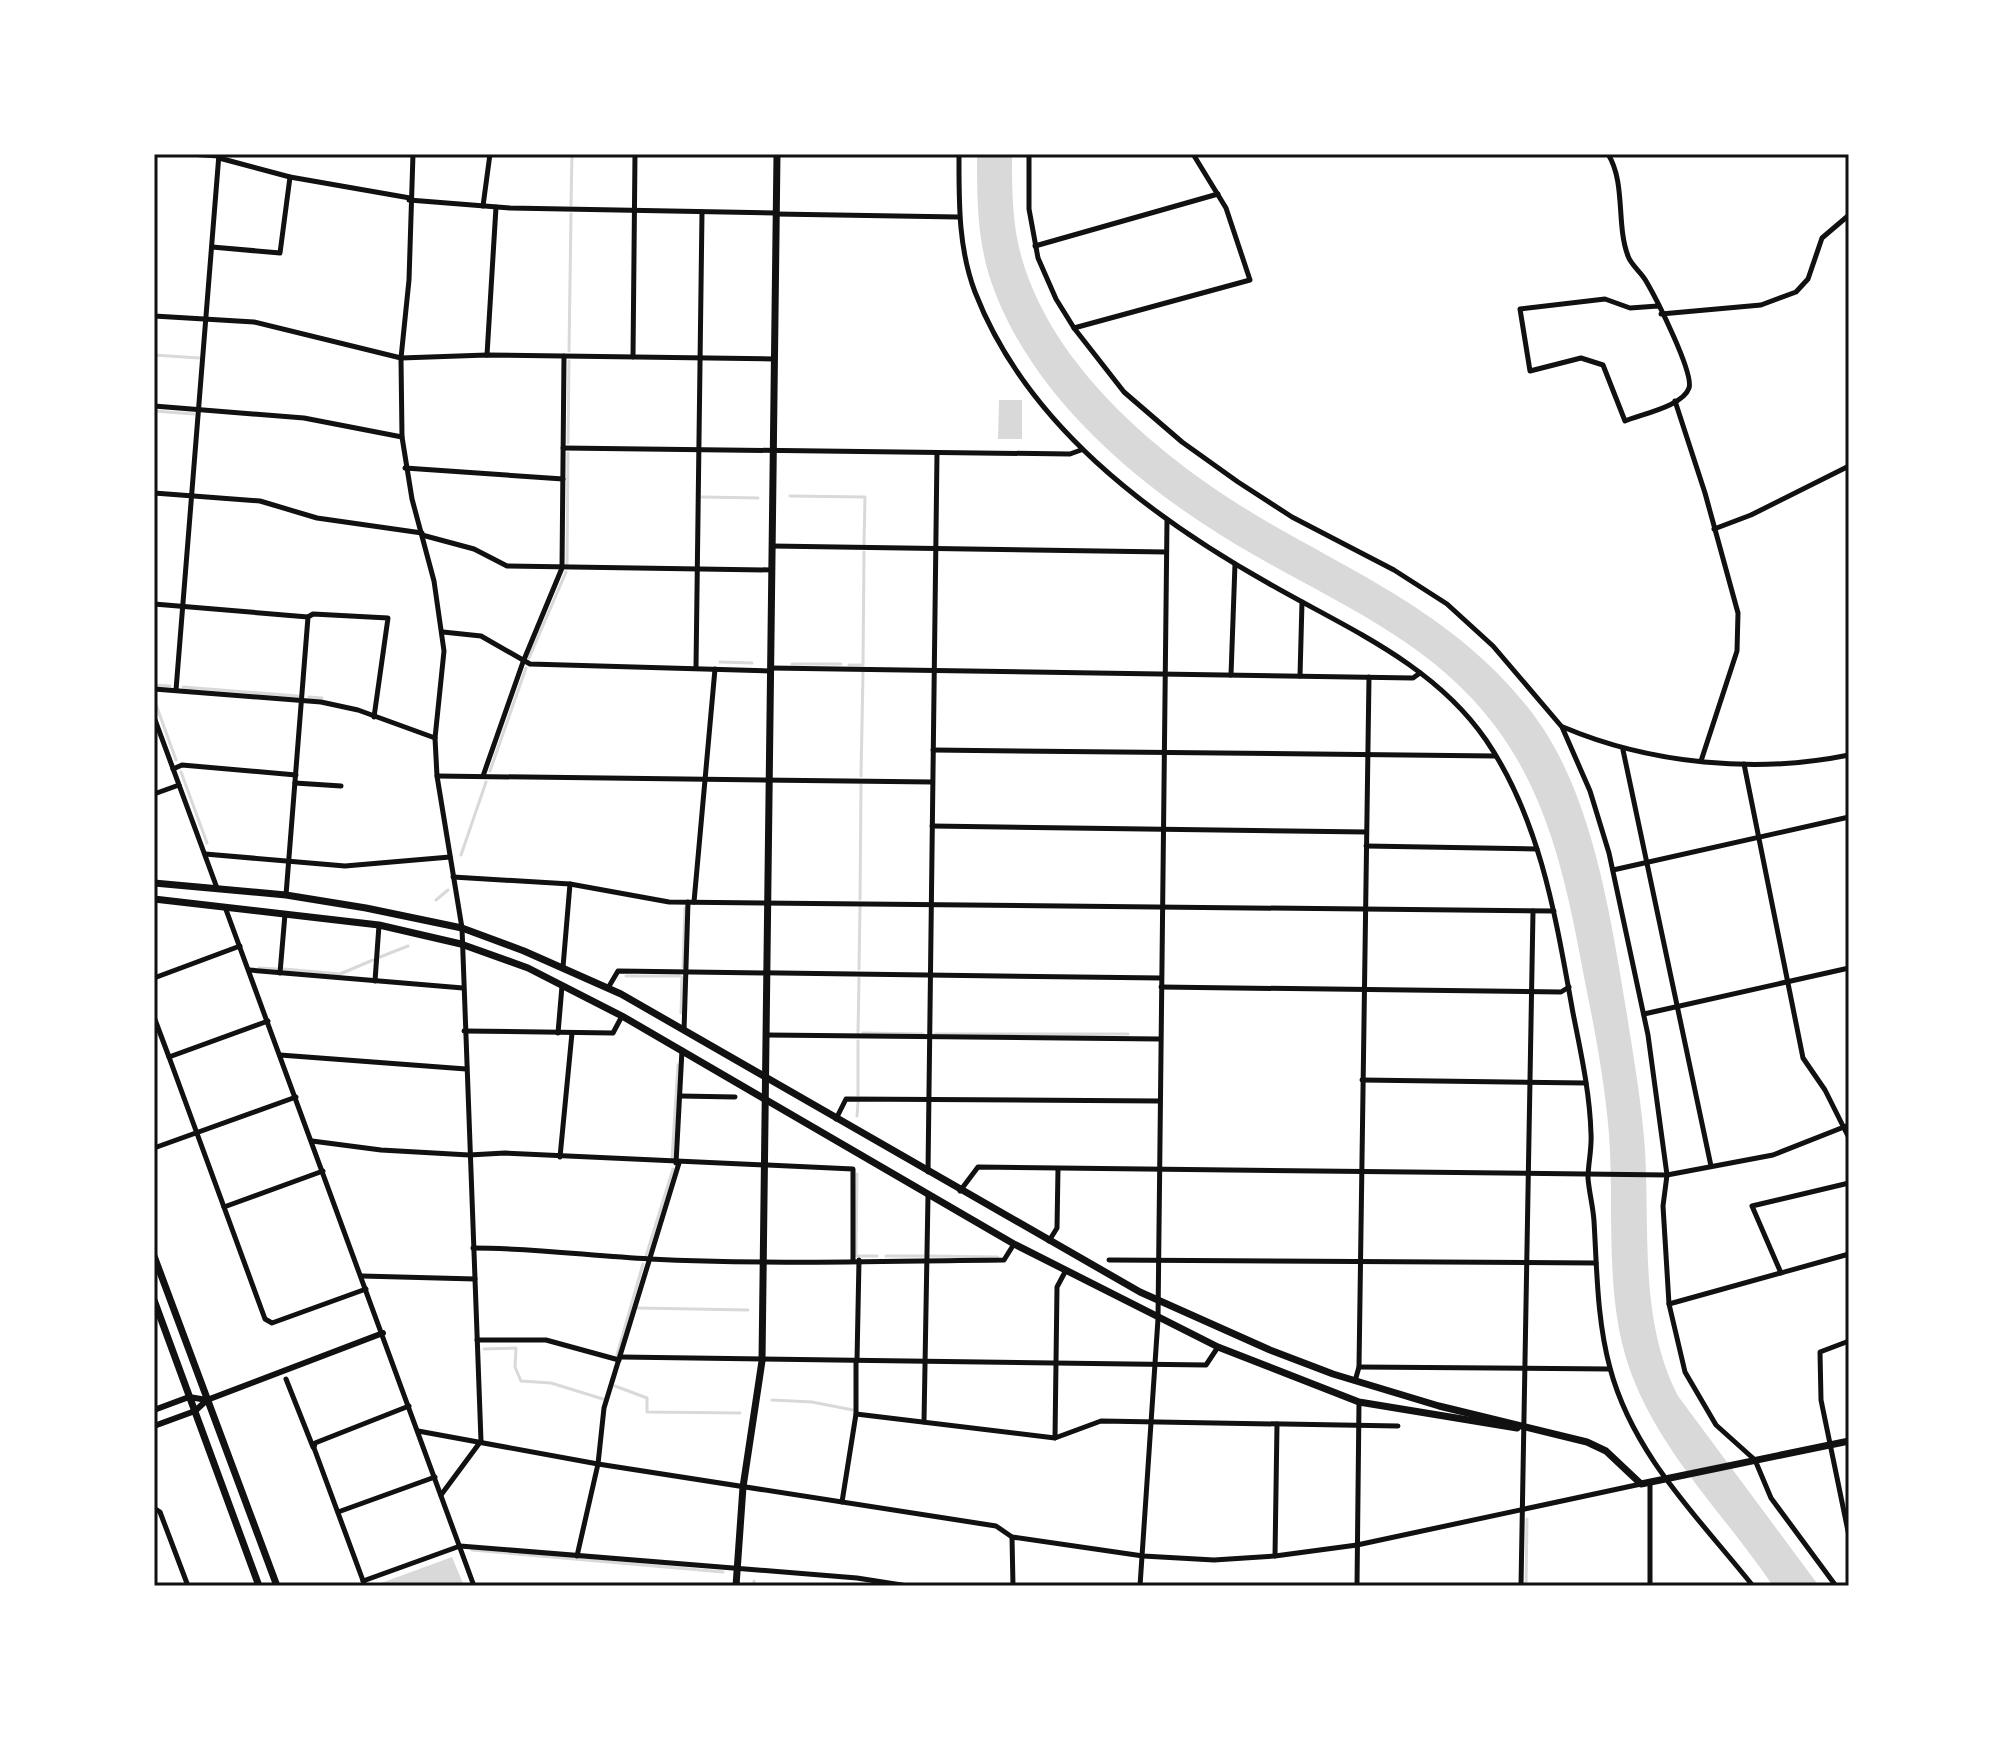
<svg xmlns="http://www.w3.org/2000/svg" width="2003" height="1740" font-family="Bitter,serif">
	<rect width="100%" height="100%" fill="#fff"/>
	<g fill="#d9d9d9">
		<path d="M 977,154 L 1012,154 C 1012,190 1012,225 1022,259 C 1056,375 1171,466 1271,524 C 1369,580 1462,621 1533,714 C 1593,793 1611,919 1627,1015 C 1634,1060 1642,1105 1645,1150 C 1650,1233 1639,1320 1678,1396 L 1819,1586 L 1773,1586 C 1720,1507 1645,1439 1622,1343 C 1606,1274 1614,1204 1609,1134 C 1605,1085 1596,1036 1586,987 C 1569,896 1552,801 1495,726 C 1433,643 1341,605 1254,555 C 1147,494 1028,398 989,275 C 977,236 977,195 977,154 Z"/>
		<path d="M 999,400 L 1022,400 L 1022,439 L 998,439 Z"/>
		<path d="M 452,1557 L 464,1586 L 378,1586 L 381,1583 Z"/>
	</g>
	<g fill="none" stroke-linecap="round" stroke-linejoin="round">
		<g stroke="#d9d9d9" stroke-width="3">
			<path d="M 571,205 L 572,154"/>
			<path d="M 569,351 L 571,214"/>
			<path d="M 154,355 L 199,358"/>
			<path d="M 154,411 L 194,414"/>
			<path d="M 568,443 L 569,361"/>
			<path d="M 790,496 L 865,497 L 864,544"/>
			<path d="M 702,497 L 758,498"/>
			<path d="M 567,564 L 568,453"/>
			<path d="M 529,658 L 566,572"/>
			<path d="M 720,662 L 752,663"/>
			<path d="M 792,664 L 841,664"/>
			<path d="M 849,665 L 863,665 L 864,552"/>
			<path d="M 155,685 L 170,686"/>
			<path d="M 183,687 L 298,696"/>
			<path d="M 309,697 L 322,698"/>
			<path d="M 154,699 L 176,760"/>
			<path d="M 490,771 L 526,668"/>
			<path d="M 181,772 L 207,843"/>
			<path d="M 861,776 L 863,673"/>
			<path d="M 461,855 L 486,782"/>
			<path d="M 860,899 L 861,785"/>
			<path d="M 436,900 L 448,890"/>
			<path d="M 380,957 L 408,946"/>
			<path d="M 683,967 L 685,908"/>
			<path d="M 259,968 L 277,969"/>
			<path d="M 284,969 L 340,974 L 373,960"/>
			<path d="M 859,969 L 860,907"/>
			<path d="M 626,976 L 680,976"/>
			<path d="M 681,1013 L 682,977"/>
			<path d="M 858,1033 L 859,978"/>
			<path d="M 863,1033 L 923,1034"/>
			<path d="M 935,1034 L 1128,1034"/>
			<path d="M 858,1095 L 858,1041"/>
			<path d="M 857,1116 L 858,1102"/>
			<path d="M 672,1159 L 678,1065"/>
			<path d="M 857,1174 L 856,1256 L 877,1256"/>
			<path d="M 646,1256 L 673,1169"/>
			<path d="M 886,1256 L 923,1256"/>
			<path d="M 930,1256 L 998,1257"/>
			<path d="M 638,1308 L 748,1310"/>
			<path d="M 484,1349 L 516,1348 L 515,1367 L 521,1381 L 551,1383 L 603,1399"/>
			<path d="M 617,1355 L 643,1264"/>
			<path d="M 615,1386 L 647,1398 L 647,1412 L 740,1413"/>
			<path d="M 772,1400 L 812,1402 L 853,1410"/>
			<path d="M 472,1550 L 723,1572"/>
			<path d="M 754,1586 L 754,1581"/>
			<path d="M 1526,1586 L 1527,1519"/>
		</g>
		<g stroke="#111" stroke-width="5">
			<path d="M 189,154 L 219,156"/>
			<path d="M 413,154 L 409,280 L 401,358 L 402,437 L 412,499 L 434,581 L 444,651 L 435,738 L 437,776 L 462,928 L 481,1441 L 441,1495"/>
			<path d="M 959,154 C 959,201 958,247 975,292 C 1026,424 1149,516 1268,583 C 1346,628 1433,663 1486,740 C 1541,821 1556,919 1573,1013 C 1581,1053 1590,1094 1591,1134 C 1592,1149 1588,1164 1588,1178 C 1589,1192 1593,1206 1594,1221 C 1597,1271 1597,1320 1610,1368 C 1633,1455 1699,1518 1753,1586"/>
			<path d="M 1029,154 L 1029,209 L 1038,258 L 1056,299 L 1074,328 L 1124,392 L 1182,442 L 1238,482 L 1292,517 L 1394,570 L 1447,604 L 1493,646 L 1562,727 L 1590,791 L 1609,853 L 1648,1035 L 1667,1175 L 1663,1206 L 1669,1304 L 1685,1372 L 1716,1425 L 1755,1460 L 1771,1498 L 1836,1586"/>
			<path d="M 1608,154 C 1626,183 1616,225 1628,256 C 1631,265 1641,272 1646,281 C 1656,298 1694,373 1689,388 C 1683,406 1642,414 1625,421 L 1603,365 L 1581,358 L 1530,371 L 1520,309 L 1605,299 L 1630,308 L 1658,306"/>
			<path d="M 219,158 L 290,177 L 410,198"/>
			<path d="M 409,200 L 510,208 L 776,213"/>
			<path d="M 483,206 L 490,154"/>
			<path d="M 776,214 L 958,217"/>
			<path d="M 1035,246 L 1218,194"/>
			<path d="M 212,247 L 280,253 L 290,177"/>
			<path d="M 1661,314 L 1761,305 L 1796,292 L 1808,279 L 1822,238 L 1849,215"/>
			<path d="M 154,316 L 254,322 L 401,358 L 487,355 L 774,359"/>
			<path d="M 1074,328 L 1250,280 L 1226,208 L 1193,154"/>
			<path d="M 487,355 L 496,207"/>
			<path d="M 633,357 L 635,154"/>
			<path d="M 1675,401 L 1705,493 L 1738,613 L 1737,651 L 1701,761"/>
			<path d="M 154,406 L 304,418 L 402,437"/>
			<path d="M 563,448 L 1070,454 L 1081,450"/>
			<path d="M 405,468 L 563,479"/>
			<path d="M 154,493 L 260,501 L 317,518 L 422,533"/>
			<path d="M 1714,529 L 1751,515 L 1849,466"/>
			<path d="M 422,535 L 474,549 L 507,566 L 772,570"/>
			<path d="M 772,546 L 1166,552"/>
			<path d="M 154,604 L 308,617"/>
			<path d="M 443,632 L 481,636 L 530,664 L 771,671"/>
			<path d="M 696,668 L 702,212"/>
			<path d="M 771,668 L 1413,678 L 1420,673"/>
			<path d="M 1231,675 L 1235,564"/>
			<path d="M 1300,676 L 1302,602"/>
			<path d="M 154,689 L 321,702 L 358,710 L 435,738"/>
			<path d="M 176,690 L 219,154"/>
			<path d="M 154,717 L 217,888"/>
			<path d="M 1563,727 C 1650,764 1757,774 1849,755"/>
			<path d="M 933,750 L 1495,756"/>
			<path d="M 1623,750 L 1711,1166"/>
			<path d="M 1744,764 L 1803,1058 L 1825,1090 L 1849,1138"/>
			<path d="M 173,769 L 182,765 L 296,775"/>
			<path d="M 437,776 L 932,782"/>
			<path d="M 483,776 L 523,662 L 562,568 L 564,356"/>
			<path d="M 295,783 L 341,786"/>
			<path d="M 154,794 L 179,785"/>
			<path d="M 932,826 L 1366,832"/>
			<path d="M 1366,846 L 1537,849"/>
			<path d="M 205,854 L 345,866 L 450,857"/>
			<path d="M 1613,870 L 1849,817"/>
			<path d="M 453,877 L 570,884 L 669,902 L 1554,911"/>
			<path d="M 286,895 L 308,617 L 313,614 L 388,618 L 374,717"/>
			<path d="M 694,902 L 715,669"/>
			<path d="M 225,907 L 474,1586"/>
			<path d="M 563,967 L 570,884"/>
			<path d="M 249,970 L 463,988"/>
			<path d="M 280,973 L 285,914"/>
			<path d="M 154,978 L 240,946"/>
			<path d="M 375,981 L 379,925"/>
			<path d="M 1161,987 L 1561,992 L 1569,987"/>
			<path d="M 608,988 L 618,971 L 1161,978"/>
			<path d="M 1644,1014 L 1849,968"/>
			<path d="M 154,1017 L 169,1057 L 268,1021"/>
			<path d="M 464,1031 L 613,1033 L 622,1016"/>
			<path d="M 684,1031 L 688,902"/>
			<path d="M 558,1033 L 562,986"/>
			<path d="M 767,1035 L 1160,1039"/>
			<path d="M 280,1055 L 466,1069"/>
			<path d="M 169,1057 L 265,1319 L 272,1323 L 366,1289"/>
			<path d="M 1362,1080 L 1586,1083"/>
			<path d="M 680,1096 L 735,1097"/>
			<path d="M 836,1119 L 846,1099 L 1159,1101"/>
			<path d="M 312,1141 L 381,1150 L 469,1155 L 505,1153 L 853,1169 L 853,1260"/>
			<path d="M 154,1148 L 296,1097"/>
			<path d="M 560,1157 L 572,1033"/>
			<path d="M 676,1163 L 682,1050"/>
			<path d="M 928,1172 L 937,453"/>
			<path d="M 960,1191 L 978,1167 L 1667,1175 L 1773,1155 L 1849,1125"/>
			<path d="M 224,1207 L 323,1171"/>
			<path d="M 1049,1241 L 1057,1228 L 1058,1169"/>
			<path d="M 473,1248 C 533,1248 591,1256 650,1259 C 767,1265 886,1261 1004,1260 L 1014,1244"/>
			<path d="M 1109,1260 L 1596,1263"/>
			<path d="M 1781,1273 L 1752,1206 L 1849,1183"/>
			<path d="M 362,1276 L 475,1279"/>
			<path d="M 1669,1304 L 1849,1254"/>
			<path d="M 477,1340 L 546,1340 L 619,1360"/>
			<path d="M 1849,1341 L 1820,1352 L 1821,1400 L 1849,1536"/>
			<path d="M 621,1357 L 1206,1365 L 1218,1347"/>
			<path d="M 857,1361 L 859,1260"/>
			<path d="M 1359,1367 L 1610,1369"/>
			<path d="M 286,1379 L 313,1447"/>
			<path d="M 1355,1381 L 1359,1367 L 1369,677"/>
			<path d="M 856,1414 L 1055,1438 L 1101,1421 L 1398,1426"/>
			<path d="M 924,1422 L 928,1196"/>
			<path d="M 418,1431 L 598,1464 L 996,1526 L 1012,1537 L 1143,1556 L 1214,1560 L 1275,1556 L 1357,1545 L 1641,1484"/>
			<path d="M 1055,1438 L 1057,1287 L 1065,1272"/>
			<path d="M 1650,1482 L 1650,1586"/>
			<path d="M 842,1502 L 856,1414 L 856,1361"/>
			<path d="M 154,1508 L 160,1512 L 188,1586"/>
			<path d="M 338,1512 L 435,1477"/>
			<path d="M 1012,1537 L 1013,1586"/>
			<path d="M 577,1556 L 598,1464 L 604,1408 L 679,1163"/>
			<path d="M 1275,1556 L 1277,1424"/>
			<path d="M 363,1581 L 460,1546 L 857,1578 L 908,1586"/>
			<path d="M 365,1586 L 314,1448 L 315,1443 L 409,1406"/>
			<path d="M 949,1586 L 957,1586"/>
			<path d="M 1140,1586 L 1158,1319 L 1167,520"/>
			<path d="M 1357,1586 L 1359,1402"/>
			<path d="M 1521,1586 L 1533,911"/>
		</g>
		<g stroke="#111" stroke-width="6">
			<path d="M 154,1410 L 189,1397 L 207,1400"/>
			<path d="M 154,1426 L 195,1411 L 207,1400 L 383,1333"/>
		</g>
		<g stroke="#111" stroke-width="7">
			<path d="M 154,883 L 286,895 L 366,908 L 462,928 L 524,951 L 621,994 L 1140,1292 L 1270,1350 L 1333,1374 L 1439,1406 L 1587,1442 L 1606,1451 L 1641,1484 L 1849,1441"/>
			<path d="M 154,899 L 379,925 L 461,944 L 528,968 L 622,1016 L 1014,1244 L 1218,1347 L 1359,1402 L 1517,1428"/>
			<path d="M 154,1256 L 277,1586"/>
			<path d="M 154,1300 L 259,1586"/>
			<path d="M 736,1586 L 743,1487 L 762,1361 L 777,154"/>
		</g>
	</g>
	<rect width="2003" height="1740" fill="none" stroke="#ffffff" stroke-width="312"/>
	<rect x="156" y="156" width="1691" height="1428" fill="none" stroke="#111" stroke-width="3"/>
</svg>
